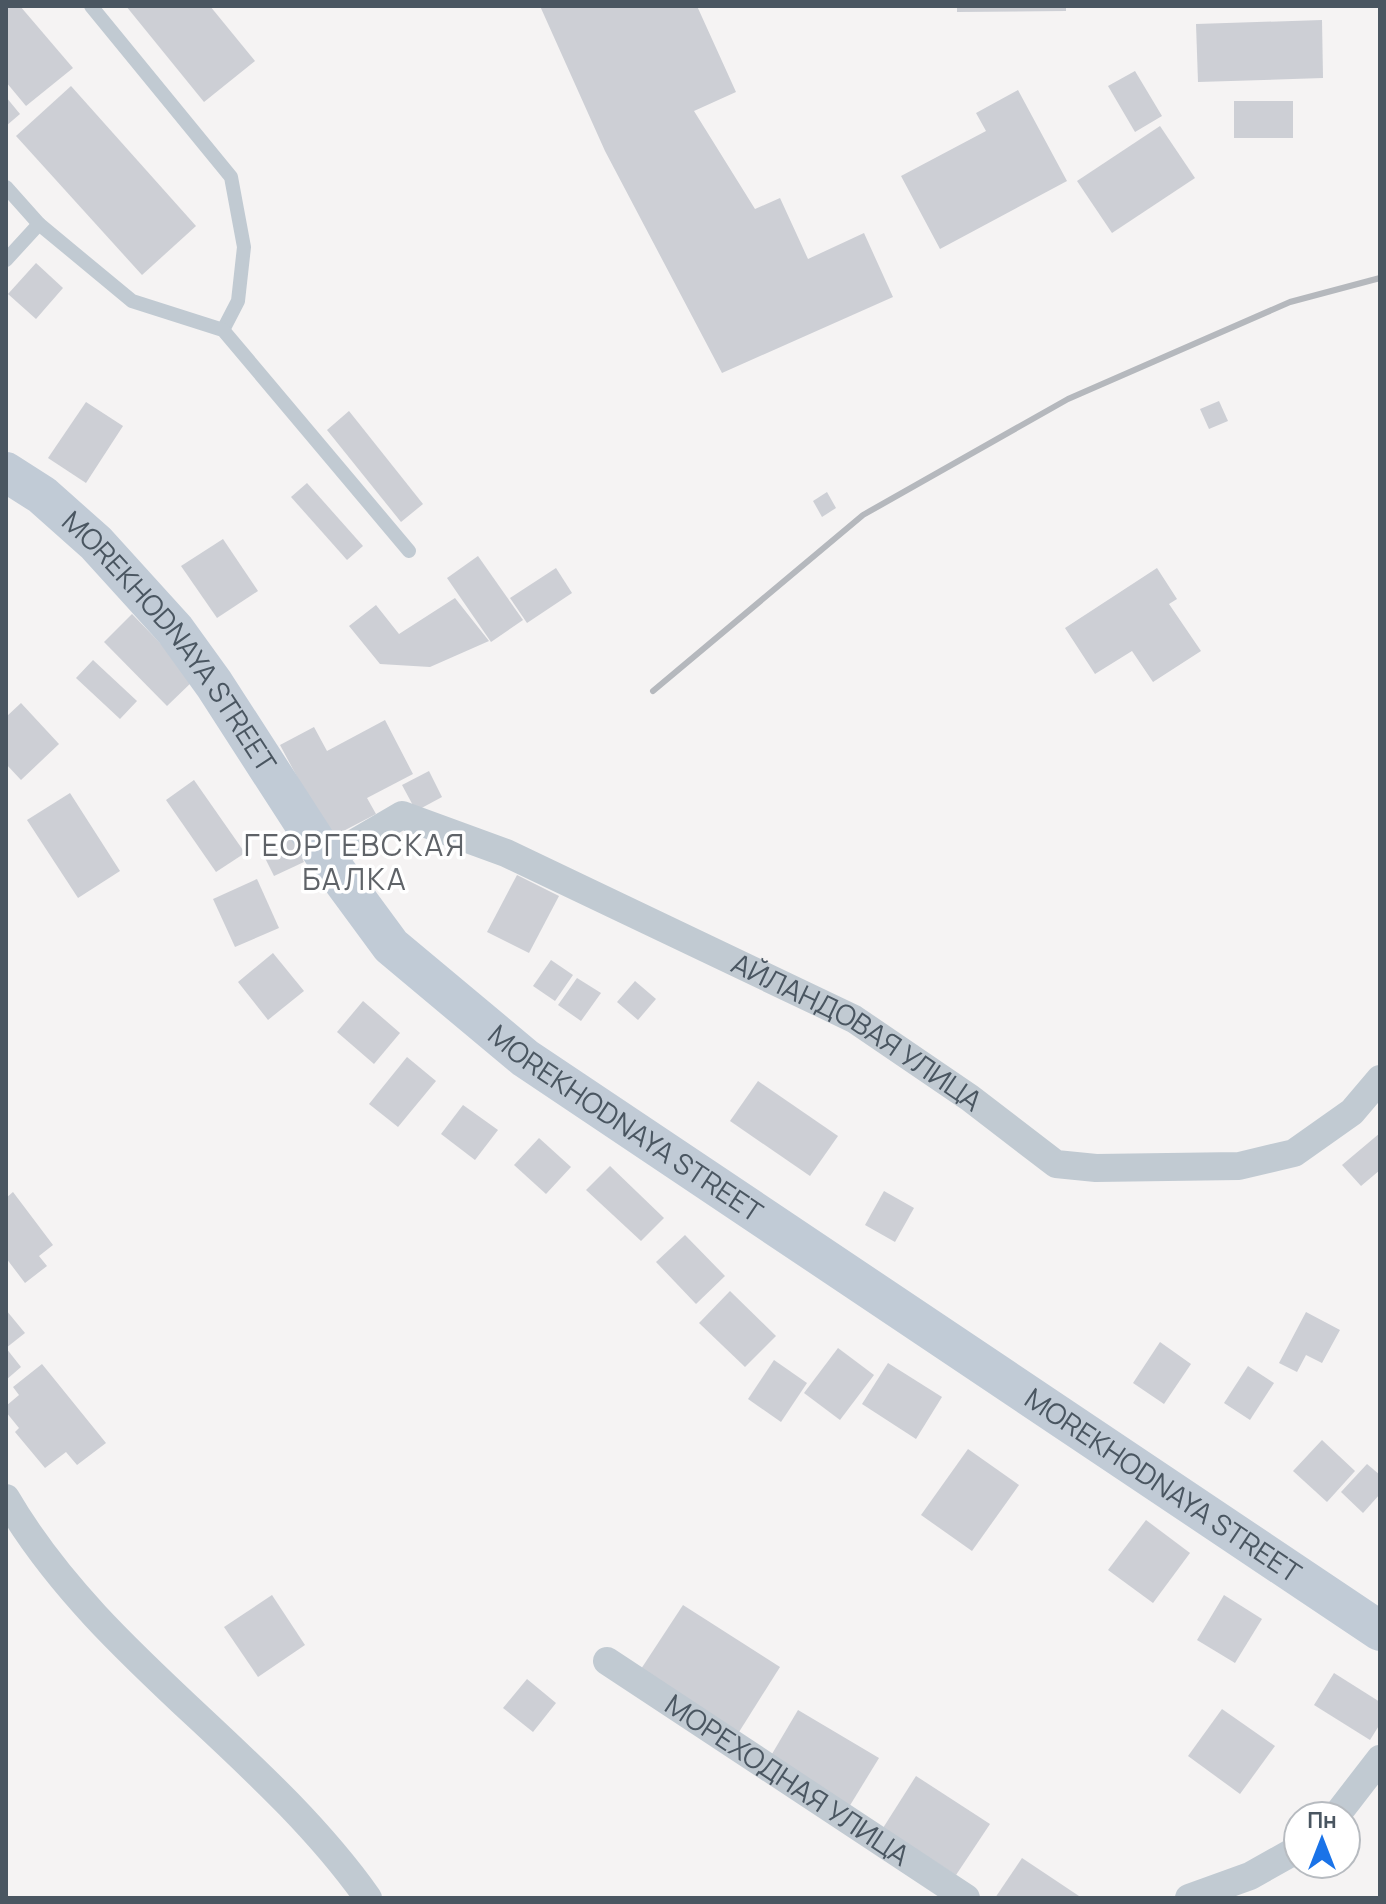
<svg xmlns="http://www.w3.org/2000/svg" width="1386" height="1904" font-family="Manrope,sans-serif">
	<rect width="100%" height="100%" fill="#f5f3f3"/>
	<g fill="#cdcfd5">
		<path d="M 6,6 L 20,6 L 73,68 L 26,106 L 6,82 Z"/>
		<path d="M 126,6 L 210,6 L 255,61 L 204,102 Z"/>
		<path d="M 540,6 L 697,6 L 736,92 L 694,111 L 755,209 L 780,198 L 808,259 L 864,233 L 893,297 L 722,373 L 605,151 Z"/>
		<path d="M 957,6 L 1066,6 L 1066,11 L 957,12 Z"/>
		<path d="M 1322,20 L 1323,78 L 1198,82 L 1196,24 Z"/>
		<path d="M 1135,71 L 1162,116 L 1135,132 L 1108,86 Z"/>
		<path d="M 71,86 L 196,226 L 142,275 L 16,136 Z"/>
		<path d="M 1018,90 L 1067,181 L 940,249 L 901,176 L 986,131 L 976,113 Z"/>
		<path d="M 6,97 L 20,114 L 6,126 Z"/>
		<rect x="1234" y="101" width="59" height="37"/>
		<path d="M 1160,126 L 1195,178 L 1112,233 L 1077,181 Z"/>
		<path d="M 36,263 L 63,288 L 36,319 L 8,294 Z"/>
		<path d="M 1219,401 L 1228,421 L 1209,429 L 1200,409 Z"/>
		<path d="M 86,402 L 123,426 L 86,483 L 48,458 Z"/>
		<path d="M 349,411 L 423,504 L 401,522 L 327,430 Z"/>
		<path d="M 307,483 L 363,546 L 347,560 L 291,497 Z"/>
		<path d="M 827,492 L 836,508 L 822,517 L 813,501 Z"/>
		<path d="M 223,539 L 258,591 L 217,618 L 181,566 Z"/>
		<path d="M 478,556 L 523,620 L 491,642 L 447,578 Z"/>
		<path d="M 556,568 L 572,593 L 527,623 L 510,598 Z"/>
		<path d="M 1157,568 L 1177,599 L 1169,604 L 1201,651 L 1153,682 L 1132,651 L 1095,674 L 1065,628 Z"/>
		<path d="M 455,598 L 489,641 L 430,667 L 380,664 L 349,626 L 376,605 L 399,634 Z"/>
		<path d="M 132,614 L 195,679 L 167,706 L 104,642 Z"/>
		<path d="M 93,660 L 137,701 L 120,719 L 76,678 Z"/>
		<path d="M 21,703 L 59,744 L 21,780 L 6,764 L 6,717 Z"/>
		<path d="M 385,720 L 413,774 L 367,798 L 376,814 L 330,838 L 280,745 L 314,727 L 327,751 Z"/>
		<path d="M 429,771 L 442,797 L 416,811 L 402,785 Z"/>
		<path d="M 194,780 L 245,853 L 216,872 L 166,800 Z"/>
		<path d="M 70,793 L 120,871 L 78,898 L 27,820 Z"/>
		<path d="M 292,837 L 304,862 L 274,876 L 262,852 Z"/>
		<path d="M 517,875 L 559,896 L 529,953 L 487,932 Z"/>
		<path d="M 257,879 L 279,928 L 235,947 L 213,899 Z"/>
		<path d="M 273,953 L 304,991 L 268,1020 L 238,982 Z"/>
		<path d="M 551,960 L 573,975 L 555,1001 L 533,986 Z"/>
		<path d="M 577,978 L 601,993 L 581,1021 L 558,1005 Z"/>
		<path d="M 635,981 L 656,999 L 638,1020 L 617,1002 Z"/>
		<path d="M 363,1001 L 400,1033 L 374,1064 L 337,1032 Z"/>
		<path d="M 407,1057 L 436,1081 L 398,1127 L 369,1104 Z"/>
		<path d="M 758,1081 L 838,1136 L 810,1176 L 730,1121 Z"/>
		<path d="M 463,1105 L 498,1130 L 475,1160 L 441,1134 Z"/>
		<path d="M 1380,1133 L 1380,1170 L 1361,1186 L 1342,1165 Z"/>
		<path d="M 539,1138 L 571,1167 L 546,1194 L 514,1165 Z"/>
		<path d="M 610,1166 L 664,1218 L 641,1241 L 586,1190 Z"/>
		<path d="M 884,1191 L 914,1208 L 895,1242 L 865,1225 Z"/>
		<path d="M 13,1192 L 53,1245 L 39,1256 L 47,1266 L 25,1283 L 6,1258 L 6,1198 Z"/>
		<path d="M 685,1235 L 725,1276 L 696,1304 L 656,1262 Z"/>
		<path d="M 730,1291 L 776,1336 L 745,1367 L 699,1323 Z"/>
		<path d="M 6,1310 L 25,1333 L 6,1348 Z"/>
		<path d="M 1306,1312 L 1340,1330 L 1322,1363 L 1306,1355 L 1297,1372 L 1279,1363 Z"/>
		<path d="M 1160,1342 L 1191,1364 L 1164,1404 L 1133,1383 Z"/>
		<path d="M 6,1348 L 21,1367 L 6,1380 Z"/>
		<path d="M 838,1348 L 874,1375 L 840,1420 L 804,1393 Z"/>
		<path d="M 774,1360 L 807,1383 L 781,1422 L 748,1399 Z"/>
		<path d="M 888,1363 L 942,1397 L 916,1439 L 862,1404 Z"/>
		<path d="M 42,1364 L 106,1443 L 77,1465 L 66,1452 L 45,1468 L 15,1432 L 19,1428 L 6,1412 L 6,1406 L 19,1395 L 13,1387 Z"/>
		<path d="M 1248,1366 L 1274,1383 L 1250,1420 L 1224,1403 Z"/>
		<path d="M 1322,1440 L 1355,1471 L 1327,1502 L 1293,1471 Z"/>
		<path d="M 968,1449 L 1019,1485 L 972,1551 L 921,1515 Z"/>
		<path d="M 1367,1464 L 1380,1475 L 1380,1494 L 1363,1513 L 1341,1492 Z"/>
		<path d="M 1146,1520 L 1190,1553 L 1153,1603 L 1108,1570 Z"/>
		<path d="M 272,1595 L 305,1645 L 258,1677 L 224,1627 Z"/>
		<path d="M 1224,1595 L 1262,1619 L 1235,1663 L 1197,1640 Z"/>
		<path d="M 683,1605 L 780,1667 L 739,1732 L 641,1669 Z"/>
		<path d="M 1334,1673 L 1380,1702 L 1380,1724 L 1370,1740 L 1314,1705 Z"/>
		<path d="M 527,1679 L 556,1703 L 533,1732 L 503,1708 Z"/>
		<path d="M 1222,1709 L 1275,1746 L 1240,1794 L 1188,1756 Z"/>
		<path d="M 798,1710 L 879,1758 L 849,1807 L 769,1759 Z"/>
		<path d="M 916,1776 L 990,1824 L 956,1875 L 883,1828 Z"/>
		<path d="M 1022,1858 L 1082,1898 L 995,1898 Z"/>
	</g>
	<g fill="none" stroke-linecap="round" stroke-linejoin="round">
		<g stroke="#c1cad2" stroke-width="14">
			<path d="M 91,6 L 231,177 L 244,247 L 238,301 L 223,330"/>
			<path d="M 6,187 L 39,224"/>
			<path d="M 6,260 L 39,224 L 132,301 L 223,330 L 409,551"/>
		</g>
		<g stroke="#c1cad2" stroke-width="28">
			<path id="s1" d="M 327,859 L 402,815 L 506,853 L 854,1019 L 970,1098 L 1056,1164 L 1096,1168 L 1239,1166 L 1294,1153 L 1352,1112 L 1380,1079"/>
			<path d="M 6,1498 C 98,1656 264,1751 368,1898"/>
			<path id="s2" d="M 607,1661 L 966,1898"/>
			<path d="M 1336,1816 L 1380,1759"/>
			<path d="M 1189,1898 L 1250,1876 L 1298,1849"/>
		</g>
		<path stroke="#c1cbd6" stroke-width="40" id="s3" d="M 6,472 L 42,495 L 96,543 L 175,630 L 214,684 L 327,859 L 391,946 L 525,1058 L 1380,1631"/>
		<path stroke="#b5b8bd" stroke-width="6" d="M 653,691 L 863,515 L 1068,399 L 1290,302 L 1380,278"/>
	</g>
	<g text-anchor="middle" stroke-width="7" stroke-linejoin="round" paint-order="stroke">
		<g font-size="28" fill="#4a5661" stroke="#fff">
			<text dy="10" stroke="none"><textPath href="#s3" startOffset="238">MOREKHODNAYA STREET</textPath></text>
			<text dy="10" stroke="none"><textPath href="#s1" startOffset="592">АЙЛАНДОВАЯ УЛИЦА</textPath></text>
			<text dy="10" stroke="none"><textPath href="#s3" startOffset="910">MOREKHODNAYA STREET</textPath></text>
			<text dy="10" stroke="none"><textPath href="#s3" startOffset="1558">MOREKHODNAYA STREET</textPath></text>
			<text dy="10" stroke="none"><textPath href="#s2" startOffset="216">МОРЕХОДНАЯ УЛИЦА</textPath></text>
		</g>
		<g font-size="30" letter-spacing="2" fill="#5f6368" stroke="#fff">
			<text x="355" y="856">ГЕОРГЕВСКАЯ<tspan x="355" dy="34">БАЛКА</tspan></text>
		</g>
	</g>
	<rect width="1386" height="1904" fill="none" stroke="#4a5661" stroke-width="16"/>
	<g transform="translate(1322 1840)"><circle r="38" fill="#ffffff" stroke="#b7bbc0" stroke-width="2"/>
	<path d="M0-6L14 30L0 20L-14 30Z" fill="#1a73e8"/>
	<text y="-12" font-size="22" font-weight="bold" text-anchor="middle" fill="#4a5661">Пн</text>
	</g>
</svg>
